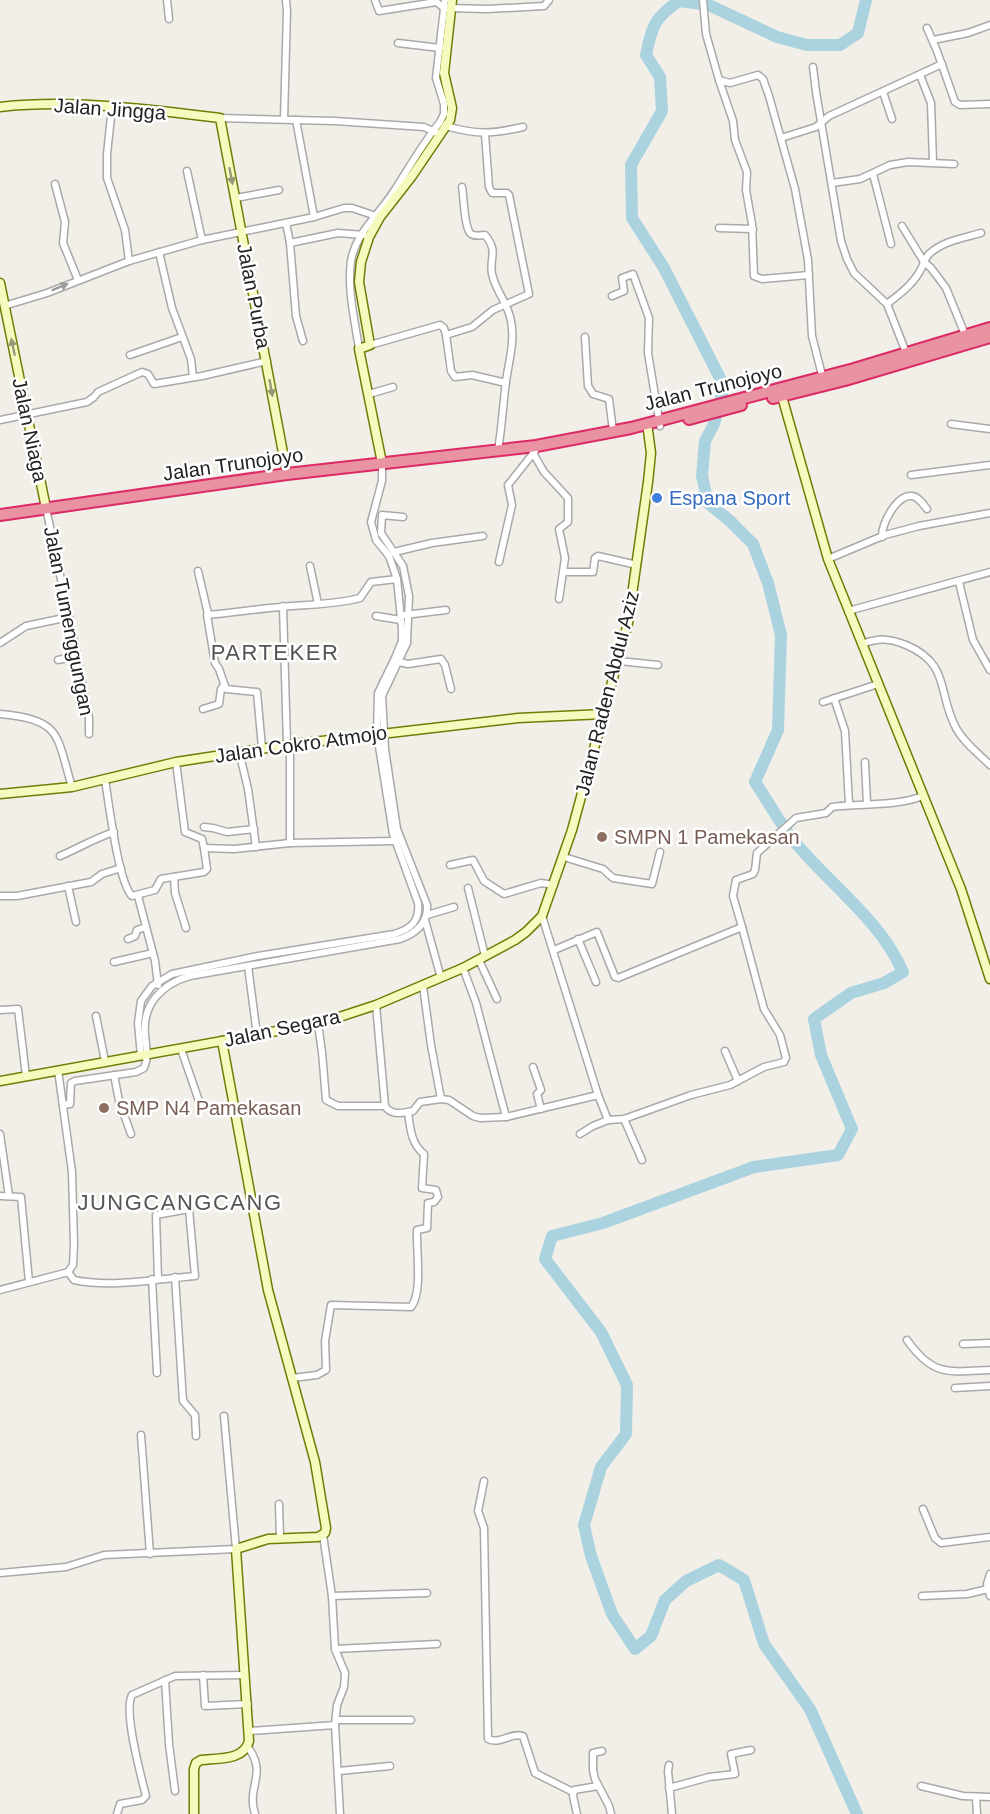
<svg xmlns="http://www.w3.org/2000/svg" width="990" height="1814" font-family="Arial,sans-serif">
	<rect width="100%" height="100%" fill="#f2efe9"/>
	<g fill="none" stroke-linecap="round" stroke-linejoin="round">
		<path stroke="#aad3df" stroke-width="12" d="M 857,1814 L 810,1709 L 764,1644 L 744,1580 L 719,1565 L 686,1581 L 665,1600 L 651,1636 L 635,1649 L 612,1614 L 591,1556 L 584,1525 L 601,1467 L 626,1434 L 627,1385 L 601,1332 L 545,1259 L 552,1236 L 603,1223 L 754,1167 L 838,1155 L 852,1129 L 821,1055 L 814,1019 L 851,993 L 884,983 L 903,972 C 879,918 830,885 793,840 C 779,822 768,801 755,782 L 778,730 L 781,635 L 768,583 L 753,544 L 730,521 L 708,503 L 702,476 L 705,441 L 714,424 L 724,386 L 664,268 L 632,218 L 631,165 L 662,111 L 660,77 L 646,55 C 652,26 654,18 679,1 L 709,5 L 777,37 L 807,45 L 840,45 L 858,33 L 866,0"/>
		<defs>
			<g id="street">
				<path d="M 167,0 L 169,19"/>
				<path d="M 375,0 L 379,11 L 436,2"/>
				<path d="M 434,0 L 444,8 L 449,8 L 487,9 L 544,6 L 549,0"/>
				<path d="M 703,0 L 706,34 L 719,80 L 730,83 L 758,75 L 763,79 L 769,96 L 795,189 L 808,260 L 812,336 L 823,379"/>
				<path d="M 927,28 L 937,51 L 955,102 L 960,105 L 990,104"/>
				<path d="M 933,40 L 968,33 L 990,25"/>
				<path d="M 398,43 L 440,48"/>
				<path d="M 813,67 L 816,92 L 841,241 L 847,259 L 854,273 L 887,304 L 907,355"/>
				<path d="M 920,75 L 931,103 L 933,162"/>
				<path d="M 719,80 L 733,121 L 735,140 L 747,172 L 746,190 L 752,224 L 754,276 L 762,279 L 809,275"/>
				<path d="M 883,92 L 892,119"/>
				<path d="M 112,107 L 107,154 L 107,178 L 125,230 L 129,261"/>
				<path d="M 220,118 L 335,121 L 424,127 L 437,133"/>
				<path d="M 284,119 L 287,11 L 286,0"/>
				<path d="M 296,120 L 314,217"/>
				<path d="M 446,126 C 477,135 492,134 523,127"/>
				<path d="M 781,138 L 816,127 L 829,116 L 942,64"/>
				<path d="M 187,171 L 202,240"/>
				<path d="M 873,174 L 891,244"/>
				<path d="M 832,183 L 860,179 L 890,165 L 908,162 L 954,164"/>
				<path d="M 55,184 L 65,222 L 63,243 L 78,280"/>
				<path d="M 462,187 C 464,198 464,225 470,233 C 473,237 481,235 485,235 C 499,252 489,257 492,274 C 496,292 508,303 511,321 C 515,341 509,361 506,381 C 503,404 502,427 498,450"/>
				<path d="M 236,198 L 279,190"/>
				<path d="M 286,223 L 290,243 L 338,233 L 364,235"/>
				<path d="M 902,226 L 924,262 L 931,268 L 946,288 L 966,337"/>
				<path d="M 719,228 L 753,229"/>
				<path d="M 290,243 L 296,316 L 303,341"/>
				<path d="M 159,252 L 172,308 L 191,359 L 193,377"/>
				<path d="M 612,296 L 624,291 L 622,278 L 633,274 L 649,318 L 648,353 L 660,426"/>
				<path d="M 887,304 C 900,294 912,285 920,271 C 924,265 924,259 929,254 C 943,241 963,238 981,233"/>
				<path d="M 4,306 L 47,293 L 129,261 L 202,240 L 314,217 L 344,208 L 352,208 L 376,216"/>
				<path d="M 446,335 L 451,371 L 455,377 L 472,375 L 506,383"/>
				<path d="M 585,337 L 588,386 L 593,394 L 609,399 L 613,431"/>
				<path d="M 370,345 L 440,325 L 444,328 L 446,335 L 472,327 L 493,310 L 529,294 L 509,195 L 507,193 L 492,193 L 489,187 L 485,134"/>
				<path d="M 359,349 C 355,321 347,290 351,261 C 356,232 379,215 394,191 C 409,168 423,143 440,122 L 444,114 L 444,104 L 436,78 L 445,0"/>
				<path d="M 130,355 L 182,337"/>
				<path d="M 369,394 L 393,387"/>
				<path d="M 0,420 L 87,402 L 94,397 L 98,392 L 142,372 L 148,374 L 154,384 L 202,376 L 267,361"/>
				<path d="M 951,424 L 990,429"/>
				<path d="M 533,453 L 544,472 L 568,498 L 568,522 L 559,529 L 565,558 L 559,599"/>
				<path d="M 911,475 L 990,465"/>
				<path d="M 46,508 L 76,651 L 89,718 L 89,734"/>
				<path d="M 882,537 C 881,524 897,494 912,496 C 919,497 923,504 927,509"/>
				<path d="M 394,552 L 432,543 L 483,536"/>
				<path d="M 828,559 L 885,535 L 919,526 L 990,513"/>
				<path d="M 499,562 L 512,505 L 508,485 L 535,451"/>
				<path d="M 310,566 L 318,604"/>
				<path d="M 198,571 L 208,614"/>
				<path d="M 564,572 L 593,572 L 595,558 L 598,556 L 637,565"/>
				<path d="M 959,582 L 973,640 L 990,670"/>
				<path d="M 283,606 L 287,745"/>
				<path d="M 848,611 L 990,572"/>
				<path d="M 405,615 L 446,610"/>
				<path d="M 376,616 L 401,620"/>
				<path d="M 0,643 L 26,626 L 69,617"/>
				<path d="M 862,644 C 879,638 889,638 906,645 C 951,664 937,693 956,728 C 964,743 978,753 990,765"/>
				<path d="M 58,660 L 77,656"/>
				<path d="M 619,661 L 658,665"/>
				<path d="M 399,662 L 408,664 L 441,659 L 445,665 L 451,689"/>
				<path d="M 834,698 L 845,731 L 849,804"/>
				<path d="M 823,702 L 878,684"/>
				<path d="M 203,709 L 219,704 L 221,689 L 224,685"/>
				<path d="M 0,714 C 62,720 56,734 72,787"/>
				<path d="M 262,748 L 257,692 L 226,689 L 219,669 L 215,663 L 207,615 C 231,613 256,609 281,607 C 308,604 334,605 360,598 L 371,582 L 397,579"/>
				<path d="M 239,751 L 248,789 L 256,847"/>
				<path d="M 176,762 L 185,832 L 202,839 L 204,848"/>
				<path d="M 865,762 L 867,804"/>
				<path d="M 105,780 C 109,803 118,882 132,896 L 155,890 L 161,879 L 204,872 L 207,869 L 204,848 L 234,849 L 290,843 L 395,841"/>
				<path d="M 204,827 L 213,828 L 227,832 L 254,829"/>
				<path d="M 290,843 L 290,744"/>
				<path d="M 60,856 C 79,848 95,838 114,832"/>
				<path d="M 564,857 L 603,869 L 613,878 L 652,884 L 660,852"/>
				<path d="M 450,865 L 473,860 L 484,881 L 504,894 L 541,883 L 554,885"/>
				<path d="M 174,877 L 175,893 L 186,928"/>
				<path d="M 68,886 L 76,922"/>
				<path d="M 468,888 L 485,956"/>
				<path d="M 0,896 L 17,896 L 91,882 L 102,874 L 121,868"/>
				<path d="M 138,896 L 155,961 L 158,985"/>
				<path d="M 427,915 L 454,907"/>
				<path d="M 542,916 L 598,1095 L 608,1120"/>
				<path d="M 425,920 L 441,978"/>
				<path d="M 742,927 L 733,896 L 736,880 L 753,874 L 755,870 L 757,853 L 796,818 L 826,813 L 832,807 C 863,803 893,807 923,796"/>
				<path d="M 128,939 L 135,936 L 137,930 L 146,927"/>
				<path d="M 578,939 L 596,982"/>
				<path d="M 554,950 L 597,932 L 615,977 L 618,978 L 742,927 L 764,1009 L 780,1035 L 786,1058 L 784,1062 L 764,1067 L 730,1085 L 691,1095 L 624,1119 L 608,1120 L 593,1126 L 580,1134"/>
				<path d="M 479,960 L 497,999"/>
				<path d="M 114,962 L 153,953"/>
				<path d="M 248,966 L 257,1035"/>
				<path d="M 463,968 L 476,1003 L 506,1117 L 598,1095"/>
				<path d="M 423,986 L 431,1045 L 441,1099"/>
				<path d="M 376,1005 L 385,1106 C 391,1116 403,1113 413,1111 L 420,1102 L 441,1099 L 449,1100 L 473,1116 L 480,1118 L 506,1117"/>
				<path d="M 0,1010 L 18,1009 L 26,1076"/>
				<path d="M 96,1016 L 105,1061"/>
				<path d="M 318,1024 L 322,1052 L 326,1100 L 338,1106 L 385,1106"/>
				<path d="M 181,1049 L 199,1101"/>
				<path d="M 725,1051 L 738,1081"/>
				<path d="M 141,1056 L 138,1023 L 141,1001 L 152,986 L 172,974 L 258,956 L 394,934 C 411,929 420,921 418,903 L 393,834 L 377,734 L 378,693 L 395,658 L 402,641 L 402,629 L 397,579 L 389,556 L 376,540 L 371,522 L 382,481 L 382,463"/>
				<path d="M 533,1067 L 541,1090 L 537,1094 L 541,1109"/>
				<path d="M 114,1075 L 119,1101 L 131,1134"/>
				<path d="M 63,1105 L 70,1104 L 71,1083 L 75,1081 L 136,1072 L 144,1068 C 149,1057 146,1046 145,1035 C 142,1004 162,984 190,976 L 400,939 C 417,933 428,923 427,905 L 397,829 L 385,749 L 382,696 L 407,643 L 409,596 L 403,566 L 381,533 L 382,515 L 403,517"/>
				<path d="M 624,1119 L 642,1160"/>
				<path d="M 0,1134 L 9,1196"/>
				<path d="M 0,1196 L 21,1197 L 29,1282"/>
				<path d="M 68,1272 L 74,1280 C 112,1288 156,1279 195,1276 L 189,1209 L 156,1215 L 158,1279"/>
				<path d="M 175,1277 L 183,1401 L 195,1415 L 196,1436"/>
				<path d="M 152,1279 L 157,1373"/>
				<path d="M 0,1290 L 61,1274 L 68,1272 L 73,1265 L 74,1244 L 72,1172 L 58,1070"/>
				<path d="M 907,1340 C 933,1377 949,1372 990,1370"/>
				<path d="M 963,1344 L 990,1343"/>
				<path d="M 292,1378 L 317,1375 L 326,1370 L 325,1341 L 331,1305 L 411,1307 C 423,1293 416,1249 417,1230 L 427,1228 L 428,1203 L 434,1202 L 438,1197 L 436,1190 L 422,1188 L 424,1154 C 411,1144 410,1127 408,1112"/>
				<path d="M 955,1388 L 990,1386"/>
				<path d="M 141,1435 L 150,1554"/>
				<path d="M 484,1481 L 478,1511 L 484,1528 L 488,1739 C 500,1745 511,1732 523,1736 L 535,1773 L 573,1792"/>
				<path d="M 279,1504 L 280,1538"/>
				<path d="M 923,1509 L 935,1538 L 941,1543 L 990,1537"/>
				<path d="M 323,1535 L 332,1596 L 335,1649 L 345,1673 L 344,1687 L 337,1705 L 335,1725 L 340,1814"/>
				<path d="M 0,1573 L 66,1567 L 104,1555 L 236,1549 L 224,1416"/>
				<path d="M 990,1574 L 987,1584 L 990,1596"/>
				<path d="M 332,1596 L 427,1593"/>
				<path d="M 922,1596 L 967,1594 L 988,1589"/>
				<path d="M 335,1649 L 437,1644"/>
				<path d="M 203,1675 L 205,1706 L 248,1704"/>
				<path d="M 165,1680 L 169,1744 L 175,1791"/>
				<path d="M 336,1720 L 411,1720"/>
				<path d="M 250,1731 L 335,1725"/>
				<path d="M 248,1747 C 268,1775 246,1786 255,1814"/>
				<path d="M 602,1751 L 593,1753 L 593,1770 L 595,1779 L 609,1806 L 611,1814"/>
				<path d="M 669,1765 L 668,1771 L 672,1814"/>
				<path d="M 339,1771 L 390,1766"/>
				<path d="M 921,1786 L 963,1796 L 990,1797"/>
				<path d="M 669,1788 L 709,1777 L 735,1774 L 731,1754 L 751,1750"/>
				<path d="M 976,1797 L 977,1814"/>
				<path d="M 117,1814 L 120,1804 L 142,1800 L 146,1796 C 141,1776 123,1711 132,1695 L 175,1676 L 245,1675"/>
				<path d="M 577,1814 L 573,1796 L 574,1790 L 598,1786"/>
			</g>
			<g id="secondary">
				<path d="M 0,107 C 72,99 148,109 220,118 L 287,474"/>
				<path d="M 0,283 L 46,508"/>
				<path d="M 781,393 L 828,559 L 961,889 L 990,979"/>
				<path d="M 382,463 L 359,349 L 370,345 L 359,282 L 361,262 L 369,237 L 380,217 L 412,176 L 450,120 L 452,108 L 444,73 L 452,0"/>
				<path d="M 0,794 L 72,787 L 176,762 L 287,745 L 518,718 L 604,714"/>
				<path d="M 0,1081 L 321,1023 L 376,1005 L 463,968 L 515,940 L 526,932 L 542,916 L 572,830 L 628,623 L 648,482 L 651,453 L 647,423"/>
				<path d="M 194,1814 L 194,1769 L 196,1763 L 201,1760 C 217,1758 244,1761 249,1741 L 236,1549 L 268,1539 L 318,1537 L 325,1533 L 326,1528 L 315,1462 L 268,1290 L 222,1041"/>
			</g>
			<g id="highway">
				<path d="M 773,398 L 845,380 L 990,337"/>
				<path d="M 689,419 L 741,405"/>
				<path d="M 0,515 L 287,474 L 536,446 L 631,428 L 854,369 L 990,328"/>
			</g>
		</defs>
		<use href="#street" stroke="#a9a9a9" stroke-width="9"/>
		<use href="#secondary" stroke="#707d05" stroke-width="11"/>
		<use href="#highway" stroke="#dc2a67" stroke-width="14"/>
		<use href="#street" stroke="#fff" stroke-width="6"/>
		<use href="#secondary" stroke="#f7fabf" stroke-width="8"/>
		<use href="#highway" stroke="#e892a2" stroke-width="10"/>
	</g>
	<defs><path id="oneway-solid" d="M-6-.8H1V-3.2L6.5 0L1 3.2V.8H-6Z" transform="scale(1.5)"/></defs>
	<g fill="#979978">
		<use href="#oneway-solid" transform="translate(231 176) rotate(79)"/>
		<use href="#oneway-solid" transform="translate(13 347) rotate(-102)"/>
		<use href="#oneway-solid" transform="translate(271 388) rotate(80)"/>
	</g>
	<use fill="#9c9c9c" href="#oneway-solid" transform="translate(60 287) rotate(-22)"/>
	<circle fill="#3f7fe0" stroke="#fff" stroke-width="2" cx="657" cy="498" r="6"/>
	<g fill="#8d6e63" stroke="#fff" stroke-width="2">
		<circle cx="602" cy="837" r="6"/>
		<circle cx="104" cy="1108" r="6"/>
	</g>
	<g text-anchor="middle" stroke-width="5" stroke-linejoin="round" paint-order="stroke">
		<g font-size="20" fill="#222" stroke="#fff">
			<text transform="translate(110 109) rotate(4)" y="7">Jalan Jingga</text>
			<text transform="translate(254 296) rotate(79)" y="7">Jalan Purba</text>
			<text transform="translate(713 387) rotate(-14)" y="7">Jalan Trunojoyo</text>
			<text transform="translate(30 430) rotate(78)" y="7">Jalan Niaga</text>
			<text transform="translate(233 464) rotate(-8)" y="7">Jalan Trunojoyo</text>
			<text transform="translate(69 621) rotate(79)" y="7">Jalan Tumenggungan</text>
			<text transform="translate(607 693) rotate(-76)" y="7">Jalan Raden Abdul Aziz</text>
			<text transform="translate(301 744) rotate(-8)" y="7">Jalan Cokro Atmojo</text>
			<text transform="translate(282 1028) rotate(-12)" y="7">Jalan Segara</text>
		</g>
		<g font-size="20" fill="#366cbe" stroke="#fff" text-anchor="start">
			<text x="669" y="505">Espana Sport</text>
		</g>
		<g font-size="20" fill="#785e54" stroke="#fff" text-anchor="start">
			<text x="614" y="844">SMPN 1 Pamekasan</text>
			<text x="116" y="1115">SMP N4 Pamekasan</text>
		</g>
		<g font-size="22" letter-spacing="1.5" fill="#555" stroke="#fff">
			<text x="275" y="660">PARTEKER</text>
			<text x="180" y="1210">JUNGCANGCANG</text>
		</g>
	</g>
</svg>
